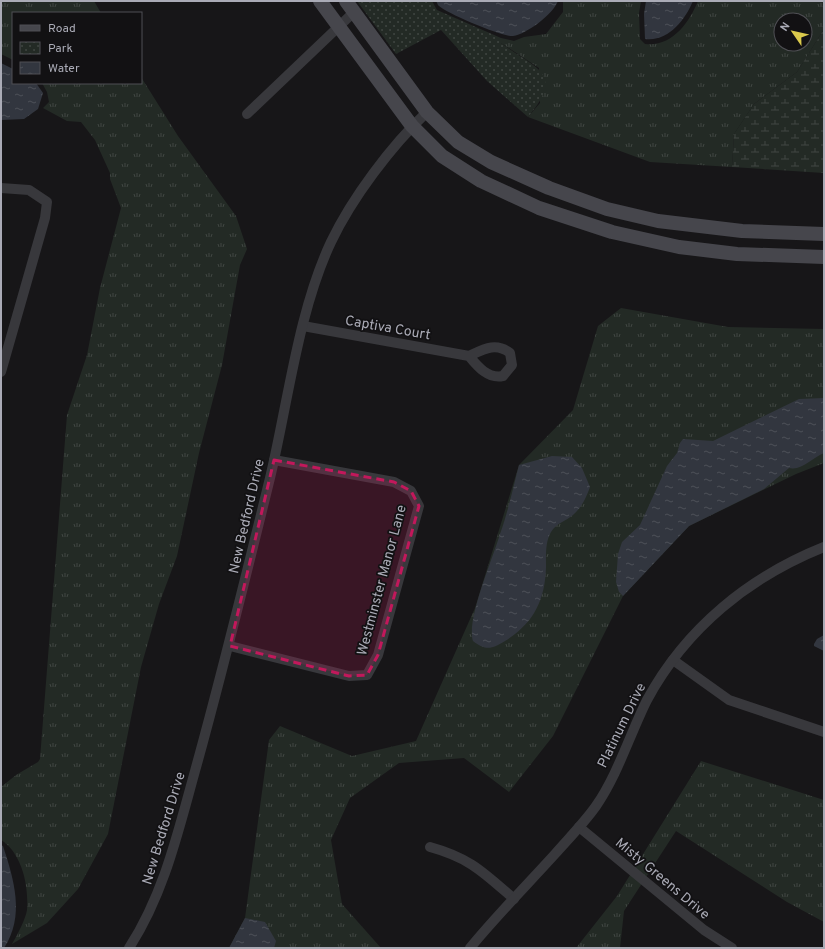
<svg xmlns="http://www.w3.org/2000/svg" width="825" height="949" font-family="Overpass,sans-serif">
	<defs>
		<pattern id="grass-tufts" width="24" height="20" patternUnits="userSpaceOnUse"><rect width="24" height="20" fill="#232a25"/><path d="M3 7l-1-3M5 7V3M7 7l1-3M15 17l-1-3M17 17v-4M19 17l1-3" fill="none" stroke="#404642"/></pattern>
		<pattern id="wetland-marsh" width="20" height="14" patternUnits="userSpaceOnUse"><rect width="20" height="14" fill="#232a25"/><path d="M1 5h8M5 5V1M11 12h8M15 12V8" fill="none" stroke="#404642"/></pattern>
		<pattern id="park-dots" width="8" height="8" patternUnits="userSpaceOnUse"><rect width="8" height="8" fill="#232a25"/><path d="M2 2h.1M6 6h.1" fill="none" stroke="#404642" stroke-width="1.8" stroke-linecap="round"/></pattern>
		<pattern id="water-ripples" width="26" height="14" patternUnits="userSpaceOnUse"><rect width="26" height="14" fill="#32363f"/><path d="M2 4q2-2 4 0t4 0M15 11q2-2 4 0t4 0" fill="none" stroke="#4d5058"/></pattern>
	</defs>
	<rect width="100%" height="100%" fill="#171618"/>
	<g fill="url(#grass-tufts)" fill-rule="evenodd">
		<path d="M 1,1 L 94,1 L 101,13 L 13,13 L 13,60 L 1,54 Z"/>
		<path d="M 563,1 L 641,1 L 639,13 L 640,39 L 645,44 C 672,47 689,23 698,1 L 824,1 L 824,29 L 797,72 L 754,104 L 734,134 L 732,167 L 650,162 L 528,117 L 540,103 L 539,68 L 501,43 L 501,38 L 514,41 L 524,37 L 546,34 L 563,12 ZM 781,20 L 805,20 L 805,44 L 781,44 Z"/>
		<path d="M 141,77 L 178,136 L 236,216 L 247,249 L 240,265 L 222,365 L 199,453 L 177,556 L 159,604 L 141,667 L 108,834 L 78,889 L 47,923 L 12,944 C 17,936 26,918 27,910 C 29,886 22,853 1,840 L 1,787 L 16,775 L 38,762 L 40,759 L 67,415 L 87,355 L 100,288 L 121,208 L 110,179 L 110,173 L 95,140 L 81,122 L 67,121 L 43,108 L 49,102 L 47,92 L 42,83 L 141,83 Z"/>
		<path d="M 621,308 L 728,327 L 824,329 L 824,463 L 796,474 L 689,526 L 623,596 L 553,736 L 509,792 L 464,758 L 399,763 L 350,798 L 331,840 L 342,904 L 381,948 L 229,948 L 245,918 L 269,740 L 280,726 L 352,756 L 416,741 L 475,608 L 519,465 L 573,410 L 598,326 Z"/>
		<path d="M 701,761 L 824,800 L 824,922 L 787,902 L 676,831 L 624,911 L 620,948 L 576,948 L 617,896 Z"/>
	</g>
	<path fill="url(#wetland-marsh)" d="M 824,29 L 824,173 L 732,167 L 734,134 L 754,104 L 797,72 Z"/>
	<path fill="url(#park-dots)" d="M 357,1 L 432,1 L 437,10 L 501,38 L 501,43 C 535,69 566,72 528,117 L 487,81 L 441,30 L 396,54 Z"/>
	<g fill="url(#water-ripples)">
		<path d="M 436,1 L 558,1 C 553,14 527,34 513,36 C 505,38 446,13 439,6 C 438,6 437,2 436,1 Z"/>
		<path d="M 646,1 L 693,1 C 685,20 668,42 645,39 L 644,14 Z"/>
		<path d="M 1,63 L 13,69 L 13,83 L 36,83 L 43,93 L 38,109 L 24,119 L 1,120 Z"/>
		<path d="M 824,398 L 824,453 C 813,457 802,471 789,468 L 764,489 L 689,526 L 623,596 L 619,592 L 616,582 L 618,554 L 622,542 L 640,525 L 667,466 L 677,453 L 680,443 L 683,439 L 713,441 L 799,399 Z"/>
		<path d="M 552,456 L 572,457 L 582,468 L 590,487 C 586,498 582,507 573,515 C 566,521 556,523 551,532 C 545,542 546,556 546,567 C 545,600 534,623 505,641 C 492,649 486,651 473,641 C 466,620 493,558 500,534 C 508,512 513,488 519,465 Z"/>
		<path d="M 824,635 L 824,651 L 814,646 L 814,644 L 817,639 Z"/>
		<path d="M 1,845 L 3,846 C 14,880 25,916 4,948 L 1,948 Z"/>
		<path d="M 245,918 L 265,922 L 276,941 L 274,948 L 229,948 Z"/>
	</g>
	<g fill="none" stroke-linecap="round" stroke-linejoin="round">
		<g stroke="#38383c" stroke-width="10">
			<path d="M 247,114 L 354,12"/>
			<path d="M 1,188 L 29,190 L 47,202 L 45,218 L 1,372"/>
			<path d="M 303,326 L 469,356 C 478,367 488,379 503,376 L 512,365 L 510,353 C 496,342 484,349 469,356"/>
			<path d="M 230,646 L 349,676 L 367,675 L 378,655 L 419,506 L 411,491 L 394,482 L 274,460"/>
			<path d="M 673,660 L 729,700 L 824,732"/>
			<path d="M 579,827 L 704,930 L 732,948"/>
			<path d="M 430,847 C 470,858 483,872 514,899"/>
			<path d="M 129,948 C 164,894 178,832 195,771 C 222,674 246,576 270,478 C 288,403 298,312 331,242 C 352,198 391,146 427,112"/>
			<path d="M 470,948 C 497,915 527,885 555,854 C 569,838 584,823 596,806 C 618,774 630,734 647,700 C 686,628 749,577 824,547"/>
		</g>
		<g stroke="#46464c" stroke-width="14">
			<path d="M 320,1 L 412,126 L 442,156 L 481,181 L 539,208 L 612,232 L 679,247 L 737,254 L 824,257"/>
			<path d="M 346,1 L 427,112 L 458,142 L 491,162 L 549,188 L 607,209 L 658,221 L 742,231 L 824,234"/>
		</g>
	</g>
	<path fill="#c2185b" fill-opacity="0.2" stroke="#c2185b" stroke-width="3" stroke-dasharray="8 5" stroke-linejoin="round" d="M 274,460 L 394,482 L 411,491 L 419,506 L 378,655 L 367,675 L 349,676 L 230,646 Z"/>
	<g text-anchor="middle" stroke-width="3.5" stroke-linejoin="round" paint-order="stroke">
		<g font-size="14" fill="#aaabb6" stroke="#121113">
			<text transform="translate(388 327) rotate(10)" y="5">Captiva Court</text>
			<text transform="translate(246 516) rotate(-77)" y="5">New Bedford Drive</text>
			<text transform="translate(381 580) rotate(-75)" y="5">Westminster Manor Lane</text>
			<text transform="translate(621 725) rotate(-64)" y="5">Platinum Drive</text>
			<text transform="translate(163 828) rotate(-73)" y="5">New Bedford Drive</text>
			<text transform="translate(663 878) rotate(40)" y="5">Misty Greens Drive</text>
		</g>
	</g>
	<rect width="825" height="949" fill="none" stroke="#aaabb6" stroke-width="4"/>
	<rect x="12" y="12" width="130" height="72" fill="#121113" stroke="#4f4f54"/>
	<rect x="20" y="25" width="20" height="6" fill="#46464c" stroke="#4f4f54"/>
	<text x="48" y="32" font-size="12" fill="#aaabb6">Road</text>
	<rect x="20" y="42" width="20" height="12" fill="url(#park-dots)" stroke="#4f4f54"/>
	<text x="48" y="52" font-size="12" fill="#aaabb6">Park</text>
	<rect x="20" y="62" width="20" height="12" fill="url(#water-ripples)" stroke="#4f4f54"/>
	<text x="48" y="72" font-size="12" fill="#aaabb6">Water</text>
	<g transform="translate(793 32) rotate(304)"><circle r="19" fill="#121113" stroke="#4f4f54"/>
	<path d="M0-3L7 15L0 10L-7 15Z" fill="#dbca4c"/>
	<text y="-6" font-size="11" font-weight="bold" text-anchor="middle" fill="#aaabb6">N</text>
	</g>
</svg>
